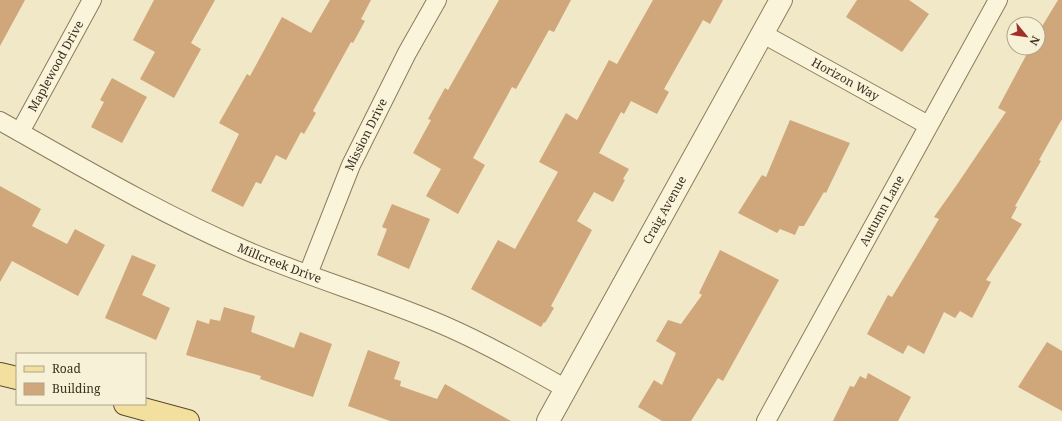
<svg xmlns="http://www.w3.org/2000/svg" width="1062" height="421" font-family="'Noto Serif',serif">
	<rect width="100%" height="100%" fill="#f1e8c7"/>
	<g fill="#d0a67b">
		<path d="M 0,0 L 25,0 L 0,46 Z"/>
		<path d="M 154,0 L 215,0 L 191,43 L 201,49 L 174,98 L 140,79 L 155,52 L 133,40 Z"/>
		<path d="M 330,0 L 371,0 L 361,19 L 365,21 L 353,43 L 351,42 L 313,111 L 316,113 L 304,134 L 301,132 L 286,160 L 276,155 L 261,184 L 256,182 L 243,207 L 211,191 L 239,134 L 219,123 L 247,74 L 250,76 L 282,17 L 311,33 Z"/>
		<path d="M 499,0 L 571,0 L 554,32 L 549,30 L 516,89 L 512,87 L 473,158 L 485,165 L 458,214 L 426,196 L 441,169 L 413,153 L 431,120 L 428,119 L 445,88 L 448,90 Z"/>
		<path d="M 653,0 L 723,0 L 710,24 L 703,20 L 664,89 L 669,92 L 657,114 L 631,101 L 624,114 L 621,112 L 599,153 L 629,169 L 623,179 L 625,180 L 613,202 L 594,192 L 577,221 L 592,230 L 551,306 L 554,308 L 545,323 L 544,322 L 541,327 L 471,289 L 498,240 L 515,249 L 558,172 L 539,162 L 566,113 L 577,120 L 609,60 L 617,64 Z"/>
		<path d="M 857,0 L 909,0 L 929,14 L 902,52 L 846,17 Z"/>
		<path d="M 1058,0 L 1062,0 L 1062,119 L 1039,160 L 1041,161 L 1015,206 L 1017,207 L 1011,218 L 1022,224 L 986,280 L 991,282 L 972,318 L 960,311 L 955,318 L 944,312 L 924,354 L 908,345 L 903,354 L 867,334 L 888,295 L 892,297 L 939,219 L 934,217 L 956,186 L 1006,112 L 998,108 L 1030,48 L 1038,48 L 1038,33 Z"/>
		<path d="M 112,78 L 147,97 L 122,143 L 91,127 L 104,102 L 100,100 Z"/>
		<path d="M 790,120 L 850,143 L 826,193 L 824,192 L 804,226 L 799,226 L 795,235 L 780,229 L 777,233 L 738,213 L 762,175 L 766,177 Z"/>
		<path d="M 0,186 L 41,209 L 32,226 L 67,244 L 75,229 L 105,245 L 78,296 L 12,261 L 0,282 Z"/>
		<path d="M 392,204 L 430,219 L 409,269 L 377,255 L 387,229 L 382,227 Z"/>
		<path d="M 720,250 L 779,280 L 723,381 L 718,378 L 691,421 L 662,421 L 638,407 L 654,380 L 662,385 L 676,353 L 656,341 L 668,320 L 681,324 L 702,295 L 699,293 Z"/>
		<path d="M 132,255 L 156,265 L 142,295 L 170,308 L 156,340 L 105,318 Z"/>
		<path d="M 224,307 L 255,316 L 251,332 L 294,348 L 300,332 L 332,344 L 313,397 L 260,379 L 261,376 L 186,355 L 197,320 L 209,324 L 210,319 L 220,321 Z"/>
		<path d="M 1047,342 L 1062,351 L 1062,411 L 1018,387 Z"/>
		<path d="M 368,350 L 400,362 L 394,379 L 401,381 L 400,386 L 437,399 L 445,384 L 511,421 L 390,421 L 348,406 Z"/>
		<path d="M 868,373 L 911,397 L 898,421 L 833,421 L 850,386 L 854,387 L 860,376 L 866,379 Z"/>
	</g>
	<g fill="none" stroke-linecap="round" stroke-linejoin="round">
		<defs>
			<g id="minor">
				<path id="s1" d="M 763,34 L 928,125"/>
				<path id="s2" d="M 0,121 C 80,166 161,214 245,250 C 310,278 378,297 443,325 C 485,343 526,366 566,389"/>
				<path id="s3" d="M 20,132 L 92,0"/>
				<path id="s4" d="M 308,274 L 351,165 L 407,53 L 437,0"/>
				<path id="s5" d="M 766,421 L 998,0"/>
			</g>
			<g id="tertiary">
				<path id="s6" d="M 548,421 L 781,0"/>
			</g>
			<g id="primary">
				<path d="M 0,374 L 17,378"/>
				<path d="M 125,404 L 188,421"/>
			</g>
		</defs>
		<use href="#minor" stroke="#8e7a5b" stroke-width="20"/>
		<use href="#tertiary" stroke="#8e7a5b" stroke-width="24"/>
		<use href="#primary" stroke="#5b472f" stroke-width="24"/>
		<use href="#minor" stroke="#faf4db" stroke-width="18"/>
		<use href="#tertiary" stroke="#faf4db" stroke-width="22"/>
		<use href="#primary" stroke="#f4e09e" stroke-width="22"/>
	</g>
	<g text-anchor="middle" stroke-width="3" stroke-linejoin="round" paint-order="stroke">
		<g font-size="12" fill="#3d301f" stroke="#f7f1d7">
			<text dy="4" stroke="none"><textPath href="#s3" startOffset="75">Maplewood Drive</textPath></text>
			<text dy="4" stroke="none"><textPath href="#s1" startOffset="94">Horizon Way</textPath></text>
			<text dy="4" stroke="none"><textPath href="#s4" startOffset="151">Mission Drive</textPath></text>
			<text dy="4" stroke="none"><textPath href="#s6" startOffset="241">Craig Avenue</textPath></text>
			<text dy="4" stroke="none"><textPath href="#s5" startOffset="240">Autumn Lane</textPath></text>
			<text dy="4" stroke="none"><textPath href="#s2" startOffset="314">Millcreek Drive</textPath></text>
		</g>
	</g>
	<rect x="16" y="353" width="130" height="52" fill="#f7f1d7" stroke="#ada48d"/>
	<rect x="24" y="366" width="20" height="6" fill="#f4e09e" stroke="#ada48d"/>
	<text x="52" y="373" font-size="12" fill="#3d301f">Road</text>
	<rect x="24" y="383" width="20" height="12" fill="#d0a67b" stroke="#ada48d"/>
	<text x="52" y="393" font-size="12" fill="#3d301f">Building</text>
	<g transform="translate(1026 36) rotate(119)"><circle r="19" fill="#f7f1d7" stroke="#ada48d"/>
	<path d="M0-3L7 15L0 10L-7 15Z" fill="#a03128"/>
	<text y="-6" font-size="11" font-weight="bold" text-anchor="middle" fill="#3d301f">N</text>
	</g>
</svg>
